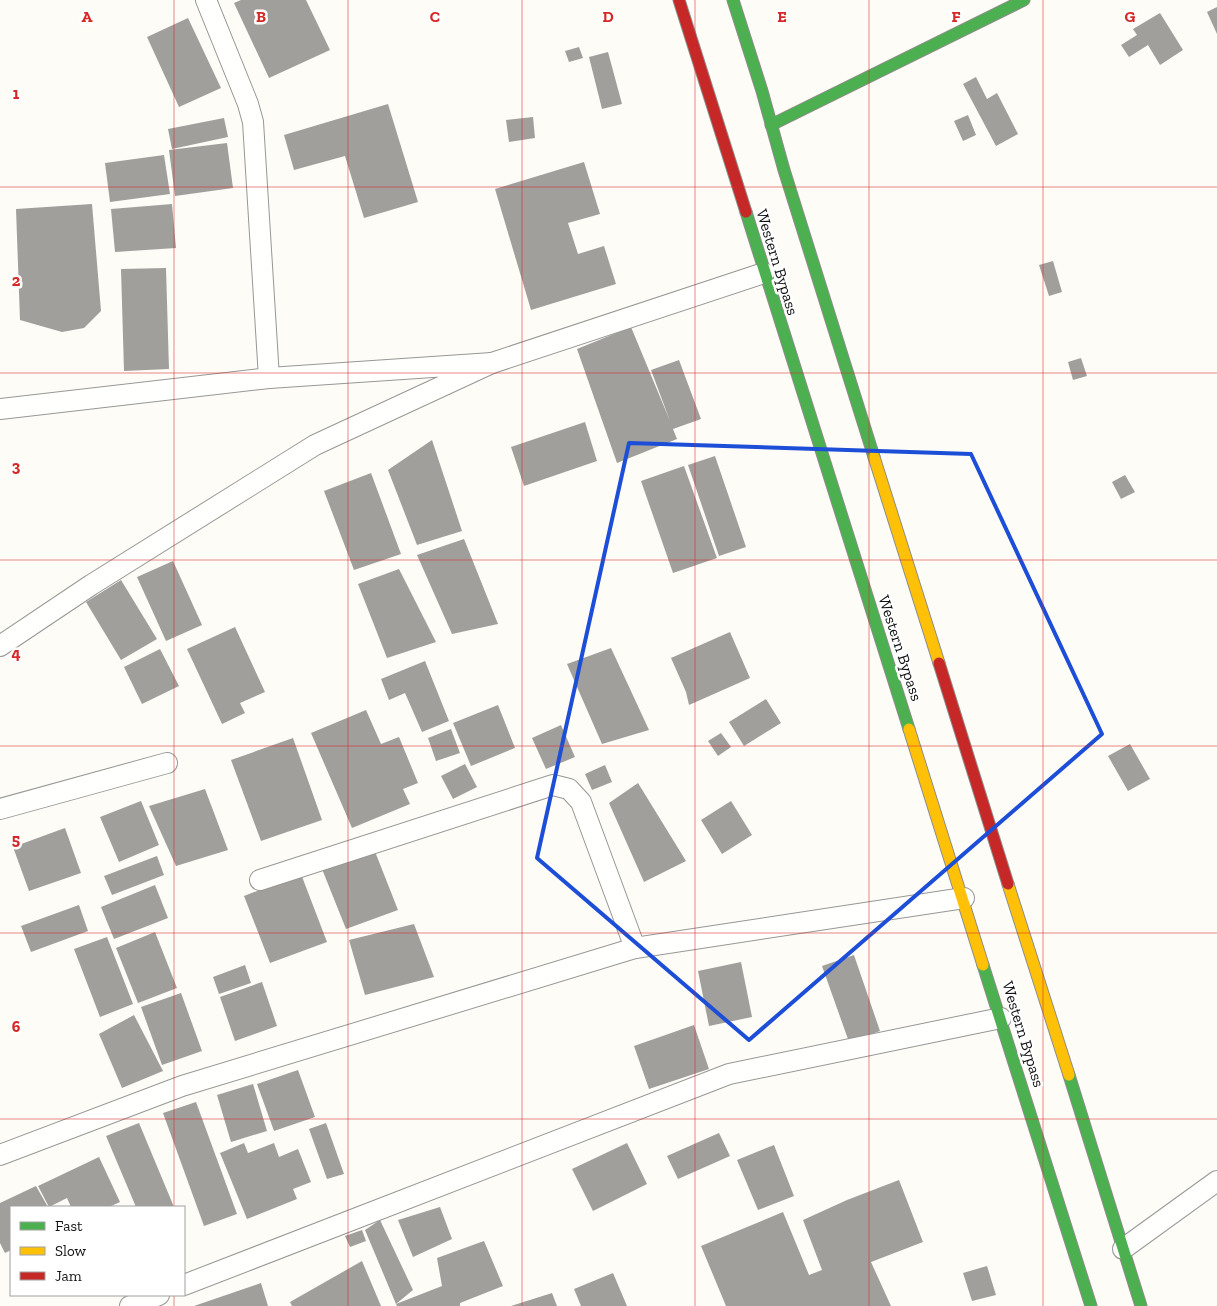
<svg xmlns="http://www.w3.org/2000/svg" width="1217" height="1306" font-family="'Zilla Slab',serif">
	<rect width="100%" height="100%" fill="#fdfcf7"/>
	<g fill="#a19f9c">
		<path d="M 241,0 L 306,0 L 330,50 L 269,78 L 234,3 Z"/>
		<path d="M 1217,7 L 1217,34 L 1207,12 Z"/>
		<path d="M 1160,13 L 1183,50 L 1160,65 L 1148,45 L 1129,57 L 1121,45 L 1137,35 L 1133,29 Z"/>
		<path d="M 188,18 L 221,88 L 179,107 L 147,37 Z"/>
		<path d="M 579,47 L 583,58 L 569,62 L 565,51 Z"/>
		<path d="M 608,52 L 622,104 L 602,109 L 589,57 Z"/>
		<path d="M 976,77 L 987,99 L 997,93 L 1018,134 L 996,146 L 963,84 Z"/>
		<path d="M 388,104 L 418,202 L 364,218 L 345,156 L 294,170 L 284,135 Z"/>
		<path d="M 968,115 L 976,135 L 963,141 L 954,121 Z"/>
		<path d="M 533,117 L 535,138 L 509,142 L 506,120 Z"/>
		<path d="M 224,118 L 228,137 L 172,149 L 168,129 Z"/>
		<path d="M 227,143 L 233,188 L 175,196 L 169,150 Z"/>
		<path d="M 164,155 L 170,194 L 110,202 L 105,163 Z"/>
		<path d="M 584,162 L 600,214 L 568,223 L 578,254 L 604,246 L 616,284 L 531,310 L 495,189 Z"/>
		<path d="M 92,204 L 101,311 L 84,328 L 62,332 L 20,320 L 16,209 Z"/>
		<path d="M 172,204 L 176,248 L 115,252 L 111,209 Z"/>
		<path d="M 1053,261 L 1062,292 L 1049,296 L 1039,265 Z"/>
		<path d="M 166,268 L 169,369 L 124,371 L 121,269 Z"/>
		<path d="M 631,327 L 670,421 L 651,370 L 679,360 L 701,419 L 673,429 L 677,439 L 617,463 L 577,349 Z"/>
		<path d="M 1081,358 L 1087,376 L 1073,380 L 1068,362 Z"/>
		<path d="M 585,422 L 597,461 L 524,486 L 511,447 Z"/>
		<path d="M 432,440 L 462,531 L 417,545 L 388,470 Z"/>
		<path d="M 715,456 L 746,547 L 719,556 L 688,465 Z"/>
		<path d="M 684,466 L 717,558 L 673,573 L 641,481 Z"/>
		<path d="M 371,473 L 401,554 L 354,570 L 324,491 Z"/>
		<path d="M 1125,475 L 1135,492 L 1121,499 L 1112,482 Z"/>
		<path d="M 464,539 L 498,624 L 452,634 L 417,555 Z"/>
		<path d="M 173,561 L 202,625 L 166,641 L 137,577 Z"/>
		<path d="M 399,569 L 436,642 L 387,658 L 358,584 Z"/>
		<path d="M 121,580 L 157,639 L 121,660 L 86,602 Z"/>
		<path d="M 235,627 L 265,692 L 240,703 L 245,713 L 222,724 L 187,649 Z"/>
		<path d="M 730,632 L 750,678 L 689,705 L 686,692 L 671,658 Z"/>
		<path d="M 611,648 L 649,730 L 602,744 L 567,664 Z"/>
		<path d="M 160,649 L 179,686 L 142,704 L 124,667 Z"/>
		<path d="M 425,661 L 449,721 L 422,732 L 405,693 L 389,700 L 381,679 Z"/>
		<path d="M 766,699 L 781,723 L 744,746 L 729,722 Z"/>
		<path d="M 498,705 L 515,748 L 471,766 L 453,723 Z"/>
		<path d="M 366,710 L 381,744 L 399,737 L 418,783 L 403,789 L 410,804 L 352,828 L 311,733 Z"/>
		<path d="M 561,725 L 575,757 L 546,769 L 532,738 Z"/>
		<path d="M 451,729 L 460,753 L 436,761 L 428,738 Z"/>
		<path d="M 721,733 L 731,747 L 718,756 L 708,741 Z"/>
		<path d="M 293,738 L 322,820 L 261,841 L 231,760 Z"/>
		<path d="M 1130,744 L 1150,779 L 1128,791 L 1108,756 Z"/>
		<path d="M 465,764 L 477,787 L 453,799 L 441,776 Z"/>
		<path d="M 605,765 L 612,782 L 592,790 L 585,774 Z"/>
		<path d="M 638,783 L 686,861 L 644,882 L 609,803 Z"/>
		<path d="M 205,789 L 228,850 L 176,866 L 149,806 Z"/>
		<path d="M 141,801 L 159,845 L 119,862 L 100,817 Z"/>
		<path d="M 731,801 L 752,835 L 722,854 L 701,820 Z"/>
		<path d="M 65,828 L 81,873 L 29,891 L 13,847 Z"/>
		<path d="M 374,849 L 398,910 L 346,929 L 322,869 Z"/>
		<path d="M 157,856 L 164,875 L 112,895 L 104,876 Z"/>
		<path d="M 301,874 L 327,942 L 270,963 L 244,896 Z"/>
		<path d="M 155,885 L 168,918 L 114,939 L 101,907 Z"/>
		<path d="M 79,905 L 88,931 L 31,952 L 21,926 Z"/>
		<path d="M 414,924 L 434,977 L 365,995 L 349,940 Z"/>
		<path d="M 155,932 L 177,988 L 138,1003 L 116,948 Z"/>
		<path d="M 107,937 L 133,1004 L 100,1017 L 74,949 Z"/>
		<path d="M 854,955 L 880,1031 L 849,1042 L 822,966 Z"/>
		<path d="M 741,962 L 752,1017 L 709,1026 L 698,971 Z"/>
		<path d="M 245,965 L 251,983 L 219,994 L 213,977 Z"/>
		<path d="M 262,982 L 277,1026 L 235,1041 L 220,997 Z"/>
		<path d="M 181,993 L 202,1051 L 162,1065 L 141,1007 Z"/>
		<path d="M 134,1015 L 163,1071 L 122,1088 L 99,1034 Z"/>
		<path d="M 694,1025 L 709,1069 L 649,1089 L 634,1046 Z"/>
		<path d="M 298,1070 L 315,1117 L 274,1131 L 257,1084 Z"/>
		<path d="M 253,1084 L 267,1131 L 231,1142 L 217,1095 Z"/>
		<path d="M 196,1102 L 237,1214 L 204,1226 L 163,1113 Z"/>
		<path d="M 139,1123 L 174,1207 L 136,1207 L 106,1136 Z"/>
		<path d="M 326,1123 L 344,1174 L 327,1179 L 309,1129 Z"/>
		<path d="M 719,1133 L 730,1156 L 678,1179 L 667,1156 Z"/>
		<path d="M 244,1143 L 248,1153 L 274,1143 L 279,1157 L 298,1149 L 311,1182 L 293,1189 L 297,1199 L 247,1219 L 220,1153 Z"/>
		<path d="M 627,1143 L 647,1184 L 593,1211 L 572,1169 Z"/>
		<path d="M 774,1145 L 794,1196 L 758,1210 L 737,1160 Z"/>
		<path d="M 99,1157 L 120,1202 L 109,1207 L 71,1207 L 67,1198 L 49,1207 L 38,1186 Z"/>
		<path d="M 899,1180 L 923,1242 L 871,1262 L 891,1306 L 726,1306 L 701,1246 L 783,1212 L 809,1275 L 822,1270 L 803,1220 L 847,1200 Z"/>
		<path d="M 36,1186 L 48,1207 L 11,1207 L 11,1250 L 5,1253 L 0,1243 L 0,1203 Z"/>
		<path d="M 440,1207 L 452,1239 L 413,1257 L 398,1220 Z"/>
		<path d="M 380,1220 L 413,1290 L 396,1304 L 365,1230 Z"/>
		<path d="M 362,1230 L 366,1241 L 350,1247 L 345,1236 Z"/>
		<path d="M 484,1241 L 503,1286 L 460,1303 L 460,1306 L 397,1306 L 396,1304 L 442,1286 L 437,1258 Z"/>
		<path d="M 362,1261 L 381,1306 L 292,1306 L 290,1302 Z"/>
		<path d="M 987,1266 L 996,1295 L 972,1301 L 963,1273 Z"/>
		<path d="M 613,1273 L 627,1306 L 581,1306 L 574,1289 Z"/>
		<path d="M 261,1283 L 268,1306 L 194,1306 Z"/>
		<path d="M 552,1293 L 557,1306 L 511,1306 Z"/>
	</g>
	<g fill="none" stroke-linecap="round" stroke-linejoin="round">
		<defs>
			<g id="street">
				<path d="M 206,0 L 248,104 L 253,122 L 269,378"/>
				<path d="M 492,363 L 764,273"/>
				<path d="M 0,409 L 269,378 L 492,363 L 315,445 L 91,585 L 0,646"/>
				<path d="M 0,809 L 167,763"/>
				<path d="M 260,880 L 553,785 L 569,789 L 581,802 L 635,948"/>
				<path d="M 0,1155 L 182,1086 L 635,948 L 964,898"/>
				<path d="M 1123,1249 L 1217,1181"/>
				<path d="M 184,1285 L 729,1074 L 1001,1018"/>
				<path d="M 130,1306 L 159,1295"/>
			</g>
			<g id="fast">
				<path d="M 733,0 L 762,91 L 784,170 L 874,457"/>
				<path d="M 771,125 L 1024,0"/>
				<path d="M 746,212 L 909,729"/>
				<path d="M 983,965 L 1091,1306"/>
				<path d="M 1069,1075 L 1141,1306"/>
			</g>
			<g id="slow">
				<path d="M 874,457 L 939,663"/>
				<path d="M 909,729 L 983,965"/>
				<path d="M 1008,884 L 1069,1075"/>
			</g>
			<g id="jam">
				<path d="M 679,0 L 746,212"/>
				<path d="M 939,663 L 1008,884"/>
			</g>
		</defs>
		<use href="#street" stroke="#979795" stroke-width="22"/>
		<use href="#fast" stroke="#8e8d8b" stroke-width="13"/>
		<use href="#slow" stroke="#8e8d8b" stroke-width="13"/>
		<use href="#jam" stroke="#8e8d8b" stroke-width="13"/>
		<use href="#street" stroke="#fffffe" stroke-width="20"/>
		<use href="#fast" stroke="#4caf50" stroke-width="11"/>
		<use href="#slow" stroke="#ffc107" stroke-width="11"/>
		<use href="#jam" stroke="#c62828" stroke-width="11"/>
	</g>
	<path fill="none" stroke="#1d4ed8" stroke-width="4" stroke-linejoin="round" d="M 629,443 L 971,454 L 1102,734 L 749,1040 L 537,858 Z"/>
	<path fill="none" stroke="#d62828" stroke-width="1" stroke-opacity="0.55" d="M 174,0 L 174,1207M 348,0 L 348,1306M 522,0 L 522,1306M 695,0 L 695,1306M 869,0 L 869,1306M 1043,0 L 1043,1306M 0,187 L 1217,187M 0,373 L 1217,373M 0,560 L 1217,560M 0,746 L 1217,746M 0,933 L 1217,933M 0,1119 L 1217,1119M 174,1295 L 174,1306"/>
	<g text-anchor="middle" stroke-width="5" stroke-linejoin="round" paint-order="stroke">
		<g font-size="16" fill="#111" stroke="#fff">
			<text transform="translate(778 262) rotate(73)" y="6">Western Bypass</text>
			<text transform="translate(901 648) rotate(72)" y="6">Western Bypass</text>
			<text transform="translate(1024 1034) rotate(73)" y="6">Western Bypass</text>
		</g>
	</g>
	<g font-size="16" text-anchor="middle" font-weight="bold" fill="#d62828" stroke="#fff" stroke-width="5" stroke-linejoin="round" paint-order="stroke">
		<text x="87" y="22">A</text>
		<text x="261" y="22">B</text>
		<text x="435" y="22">C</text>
		<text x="608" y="22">D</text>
		<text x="782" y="22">E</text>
		<text x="956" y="22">F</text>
		<text x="1130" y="22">G</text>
		<text x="16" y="99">1</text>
		<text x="16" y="286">2</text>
		<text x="16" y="472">3</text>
		<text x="16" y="659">4</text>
		<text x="16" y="845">5</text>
		<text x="16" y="1032">6</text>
	</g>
	<rect x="10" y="1206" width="175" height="90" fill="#ffffff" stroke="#a0a0a0"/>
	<rect x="20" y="1222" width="25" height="8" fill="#4caf50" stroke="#a0a0a0"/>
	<text x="55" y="1231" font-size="15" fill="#111111">Fast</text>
	<rect x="20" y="1247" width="25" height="8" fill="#ffc107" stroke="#a0a0a0"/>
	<text x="55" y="1256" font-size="15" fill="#111111">Slow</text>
	<rect x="20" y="1272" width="25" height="8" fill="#c62828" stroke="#a0a0a0"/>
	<text x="55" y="1281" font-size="15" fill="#111111">Jam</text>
</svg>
